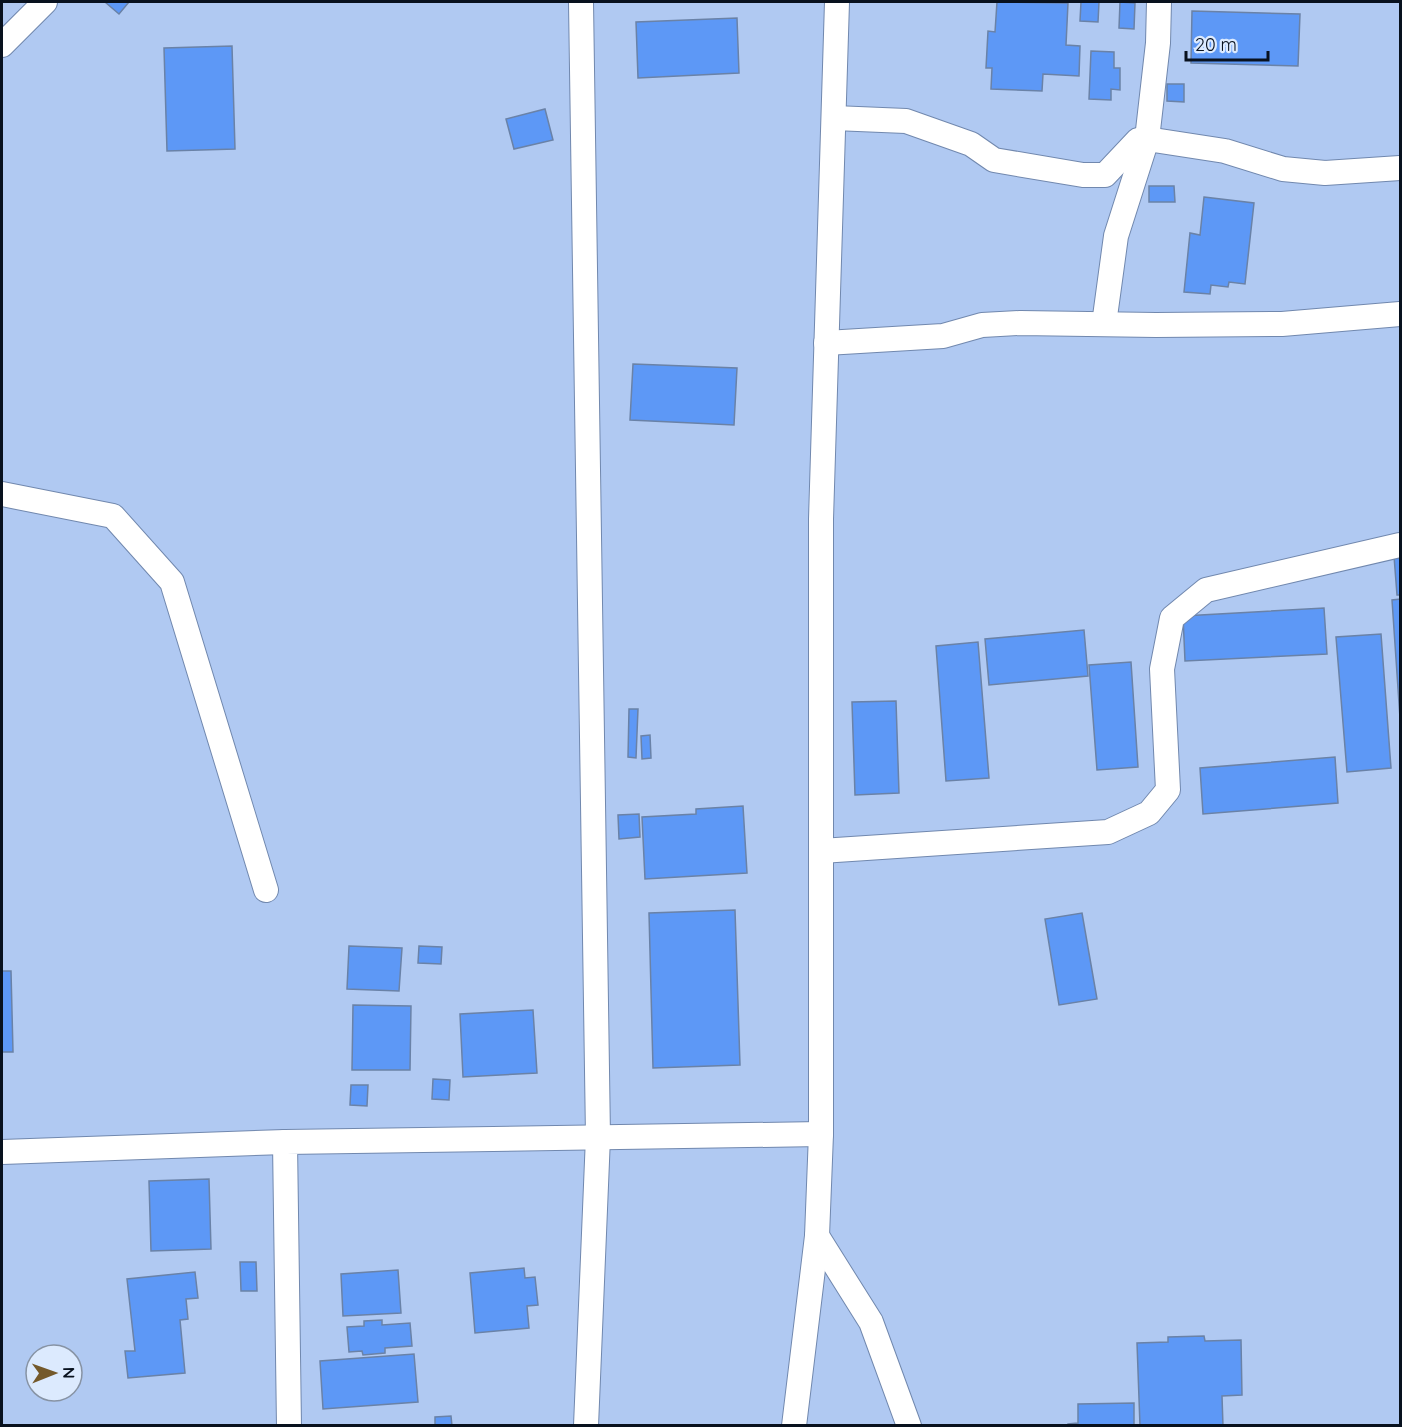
<svg xmlns="http://www.w3.org/2000/svg" width="1402" height="1427" font-family="Quicksand,sans-serif">
	<rect width="100%" height="100%" fill="#b0c9f2"/>
	<g fill="#5d98f6" stroke="#6a82a7" stroke-width="1.5">
		<path d="M 105,2 L 129,2 L 119,14 Z"/>
		<path d="M 997,2 L 1068,3 L 1066,45 L 1080,46 L 1079,76 L 1043,74 L 1042,91 L 991,89 L 992,68 L 986,68 L 988,31 L 995,32 Z"/>
		<path d="M 1081,2 L 1099,2 L 1098,22 L 1080,21 Z"/>
		<path d="M 1120,2 L 1135,3 L 1134,29 L 1119,28 Z"/>
		<path d="M 1192,11 L 1300,14 L 1298,66 L 1191,63 Z"/>
		<path d="M 737,18 L 739,73 L 638,78 L 636,22 Z"/>
		<path d="M 232,46 L 235,149 L 167,151 L 164,48 Z"/>
		<path d="M 1091,51 L 1114,52 L 1114,68 L 1120,68 L 1120,90 L 1111,89 L 1111,100 L 1089,99 Z"/>
		<path d="M 1167,84 L 1184,84 L 1184,102 L 1167,101 Z"/>
		<path d="M 545,109 L 553,140 L 514,149 L 506,119 Z"/>
		<path d="M 1149,186 L 1174,186 L 1175,202 L 1149,202 Z"/>
		<path d="M 1204,197 L 1254,203 L 1245,284 L 1229,282 L 1228,287 L 1211,285 L 1210,294 L 1184,292 L 1190,233 L 1200,235 Z"/>
		<path d="M 633,364 L 737,368 L 734,425 L 630,420 Z"/>
		<path d="M 1394,556 L 1400,556 L 1400,595 L 1397,595 Z"/>
		<path d="M 1400,599 L 1400,718 L 1392,600 Z"/>
		<path d="M 1324,608 L 1327,654 L 1185,661 L 1183,616 Z"/>
		<path d="M 1084,630 L 1088,676 L 989,685 L 985,639 Z"/>
		<path d="M 1381,634 L 1391,768 L 1347,772 L 1336,637 Z"/>
		<path d="M 978,642 L 989,778 L 946,781 L 936,646 Z"/>
		<path d="M 1131,662 L 1138,767 L 1097,770 L 1089,665 Z"/>
		<path d="M 896,701 L 899,793 L 855,795 L 852,702 Z"/>
		<path d="M 629,709 L 638,709 L 636,758 L 628,757 Z"/>
		<path d="M 650,735 L 651,758 L 642,759 L 641,736 Z"/>
		<path d="M 1335,757 L 1338,803 L 1203,814 L 1200,768 Z"/>
		<path d="M 743,806 L 747,873 L 645,879 L 642,817 L 696,814 L 696,809 Z"/>
		<path d="M 639,814 L 640,837 L 619,839 L 618,815 Z"/>
		<path d="M 735,910 L 740,1065 L 653,1068 L 649,913 Z"/>
		<path d="M 1082,913 L 1097,999 L 1059,1005 L 1045,919 Z"/>
		<path d="M 349,946 L 402,948 L 399,991 L 347,989 Z"/>
		<path d="M 419,946 L 442,947 L 441,964 L 418,963 Z"/>
		<path d="M 2,971 L 11,971 L 13,1052 L 2,1052 Z"/>
		<path d="M 353,1005 L 411,1006 L 410,1070 L 352,1070 Z"/>
		<path d="M 533,1010 L 537,1073 L 463,1077 L 460,1014 Z"/>
		<path d="M 433,1079 L 450,1080 L 449,1100 L 432,1099 Z"/>
		<path d="M 351,1085 L 368,1085 L 367,1106 L 350,1105 Z"/>
		<path d="M 209,1179 L 211,1249 L 151,1251 L 149,1181 Z"/>
		<path d="M 240,1262 L 256,1262 L 257,1291 L 241,1291 Z"/>
		<path d="M 524,1268 L 525,1278 L 535,1277 L 538,1305 L 527,1306 L 529,1328 L 475,1333 L 470,1273 Z"/>
		<path d="M 398,1270 L 401,1313 L 343,1316 L 341,1274 Z"/>
		<path d="M 195,1272 L 198,1298 L 186,1299 L 188,1319 L 180,1320 L 185,1373 L 128,1378 L 125,1351 L 135,1351 L 127,1279 Z"/>
		<path d="M 382,1320 L 382,1325 L 410,1323 L 412,1346 L 385,1348 L 385,1353 L 363,1355 L 362,1351 L 349,1352 L 347,1327 L 364,1326 L 364,1321 Z"/>
		<path d="M 1204,1336 L 1205,1341 L 1241,1340 L 1242,1395 L 1222,1396 L 1223,1426 L 1140,1426 L 1137,1343 L 1168,1342 L 1168,1337 Z"/>
		<path d="M 414,1354 L 418,1402 L 323,1409 L 320,1361 Z"/>
		<path d="M 1134,1403 L 1134,1426 L 1068,1426 L 1068,1424 L 1078,1423 L 1078,1404 Z"/>
		<path d="M 451,1416 L 452,1426 L 435,1426 L 435,1417 Z"/>
	</g>
	<g fill="none" stroke-linecap="round" stroke-linejoin="round">
		<defs>
			<g id="minor">
				<path d="M 581,2 L 598,1137 L 586,1426"/>
				<path d="M 2,45 L 45,2"/>
				<path d="M 834,118 L 906,121 L 971,144 L 994,160 L 1083,175 L 1105,175 L 1138,140 L 1147,139 L 1225,151 L 1283,169 L 1325,173 L 1400,168"/>
				<path d="M 1104,324 L 1116,236 L 1147,139 L 1158,43 L 1159,2"/>
				<path d="M 826,343 L 943,336 L 982,325 L 1020,323 L 1156,325 L 1282,324 L 1400,314"/>
				<path d="M 2,494 L 113,516 L 172,582 L 266,890"/>
				<path d="M 821,851 L 1108,832 L 1149,813 L 1168,790 L 1162,669 L 1172,618 L 1206,590 L 1400,545"/>
				<path d="M 2,1152 L 285,1142"/>
				<path d="M 817,1236 L 871,1322 L 909,1426"/>
				<path d="M 289,1426 L 285,1142 L 821,1134"/>
				<path d="M 794,1426 L 817,1236 L 821,1134 L 821,519 L 837,2"/>
			</g>
		</defs>
		<use href="#minor" stroke="#7188ae" stroke-width="26"/>
		<use href="#minor" stroke="#fff" stroke-width="24"/>
	</g>
	<rect width="1402" height="1427" fill="none" stroke="#08111e" stroke-width="6"/>
	<g transform="translate(54 1373) rotate(89)"><circle r="28" fill="#dceafe" stroke="#8793a4" stroke-width="1.5"/>
	<path d="M0-4.5L10 22L0 15L-10 22Z" fill="#74592b"/>
	<text y="-9" font-size="16" font-weight="bold" text-anchor="middle" fill="#08111e">N</text>
	</g>
	<path d="M1186 51v9h82v-9" fill="none" stroke="#08111e" stroke-width="3"/>
	<text x="1195" y="51" font-size="18" fill="#08111e" stroke="#dceafe" stroke-width="4.5" paint-order="stroke">20 m</text>
</svg>
